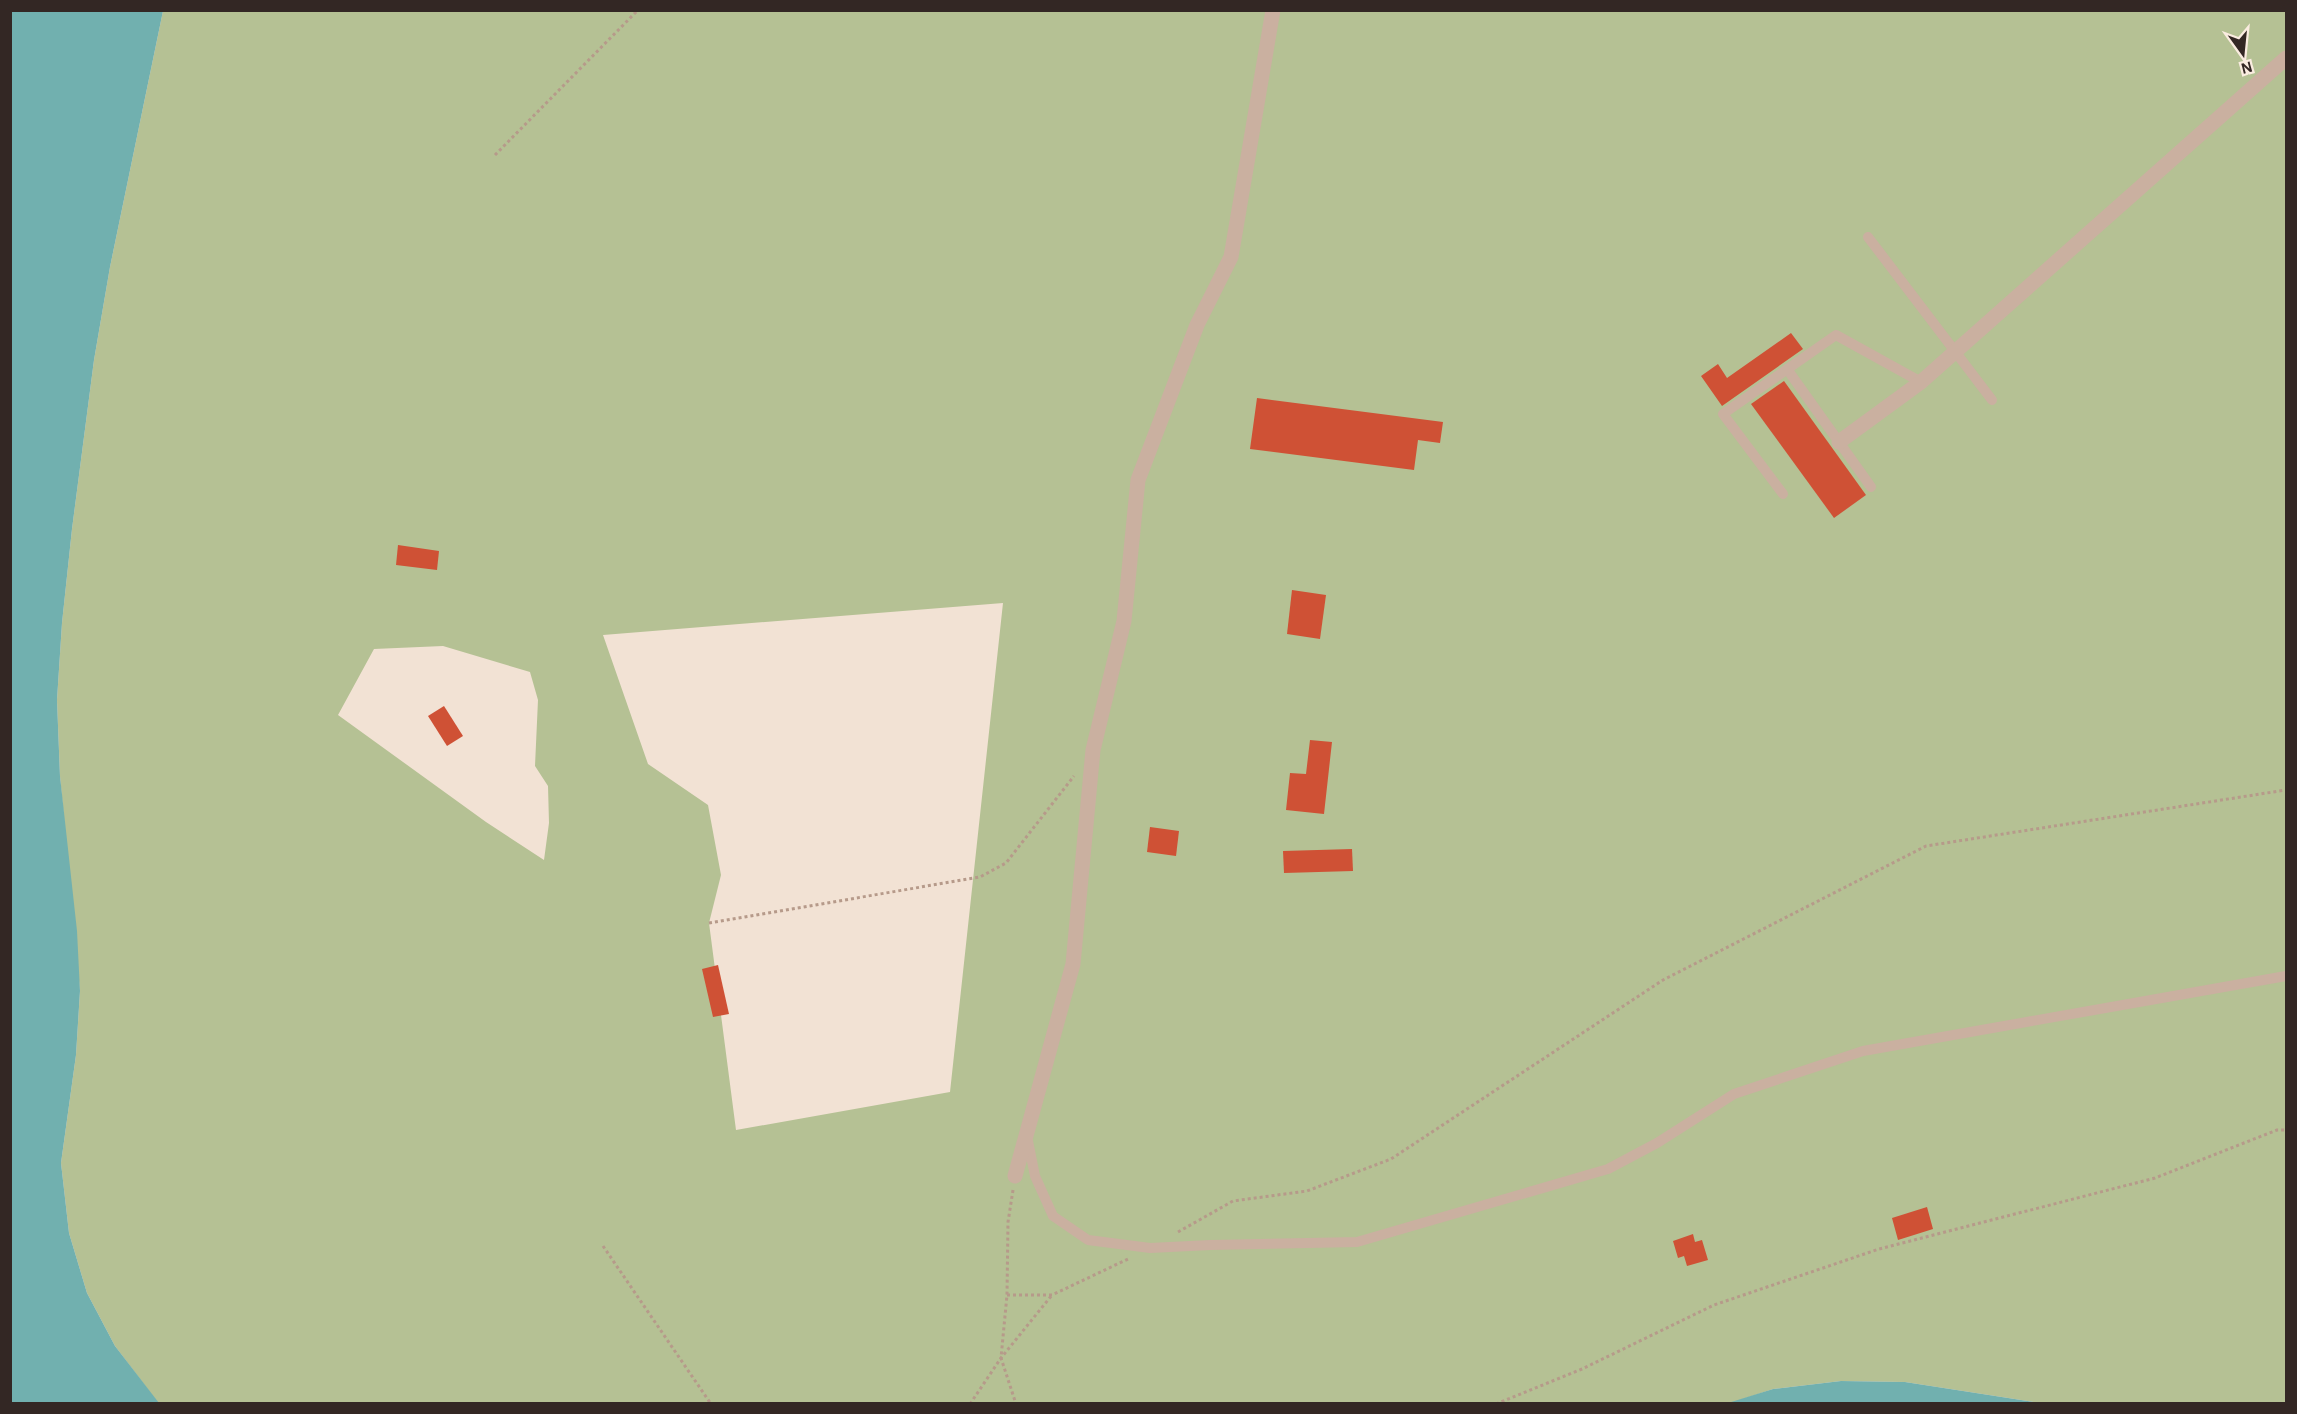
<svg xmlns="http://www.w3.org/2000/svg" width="2297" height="1414" font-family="'Alegreya Sans',sans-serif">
	<rect width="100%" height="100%" fill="#f2e2d4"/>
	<path fill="#b5c194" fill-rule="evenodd" d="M 163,11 L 2286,11 L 2286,1403 L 2040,1403 L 1905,1382 L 1841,1381 L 1773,1389 L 1728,1404 L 159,1404 L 115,1346 L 87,1293 L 69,1233 L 61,1163 L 76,1055 L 80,991 L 60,776 L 57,700 L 62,623 L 72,529 L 94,360 L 110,267 ZM 1003,603 L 950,1092 L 736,1130 L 709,923 L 721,875 L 708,805 L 648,764 L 603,635 ZM 443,646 L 530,672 L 538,700 L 535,766 L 548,786 L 549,823 L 544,860 L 486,822 L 338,715 L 374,649 Z"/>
	<g fill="#71b0af">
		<path d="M 10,11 L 163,11 L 110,267 L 94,360 L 72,529 L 62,623 L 57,700 L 60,776 L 77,931 L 80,991 L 76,1055 L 61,1163 L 69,1233 L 87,1293 L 115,1346 L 159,1403 L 11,1403 Z"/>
		<path d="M 1841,1381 L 1905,1382 L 2040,1403 L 1728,1403 L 1773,1389 Z"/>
	</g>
	<g fill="#cf5135">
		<path d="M 1791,333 L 1803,349 L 1722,406 L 1701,376 L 1718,364 L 1727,378 Z"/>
		<path d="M 1784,381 L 1866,495 L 1834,518 L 1751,404 Z"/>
		<path d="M 1257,398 L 1443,422 L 1440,443 L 1418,440 L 1414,470 L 1250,449 Z"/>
		<path d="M 398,545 L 439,551 L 437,570 L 396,565 Z"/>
		<path d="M 1292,590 L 1326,595 L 1320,639 L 1287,634 Z"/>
		<path d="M 444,706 L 463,736 L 447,746 L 428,716 Z"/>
		<path d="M 1310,740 L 1332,742 L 1324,814 L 1286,810 L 1290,773 L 1306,774 Z"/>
		<path d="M 1150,827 L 1179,831 L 1176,856 L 1147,852 Z"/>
		<path d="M 1352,849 L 1353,871 L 1284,873 L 1283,851 Z"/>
		<path d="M 718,965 L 729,1014 L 713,1017 L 702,969 Z"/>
		<path d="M 1927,1207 L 1933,1229 L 1898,1240 L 1892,1218 Z"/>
		<path d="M 1693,1234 L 1695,1242 L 1702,1240 L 1708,1260 L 1687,1266 L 1684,1256 L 1678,1258 L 1673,1241 Z"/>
	</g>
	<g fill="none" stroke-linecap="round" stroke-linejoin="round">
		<g stroke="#b69a8a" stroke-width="3" stroke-dasharray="3 3" stroke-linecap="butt">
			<path d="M 495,155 L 638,10"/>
			<path d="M 709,923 L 980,877 L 1006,863 L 1074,776"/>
			<path d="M 1013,1190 L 1008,1222 L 1007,1295 L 1001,1358 L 1016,1404"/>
			<path d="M 1178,1232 L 1233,1201 L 1307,1191 L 1391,1159 L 1663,980 L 1926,846 L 2286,790"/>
			<path d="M 603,1246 L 711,1404"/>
			<path d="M 1007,1295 L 1052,1295 L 1128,1259"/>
			<path d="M 970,1404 L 1001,1358 L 1052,1295"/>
			<path d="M 1496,1404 L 1582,1369 L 1714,1305 L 1879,1249 L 2155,1178 L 2277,1130 L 2286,1130"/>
		</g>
		<g stroke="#cab0a0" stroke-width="10">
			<path d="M 1868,237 L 1992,400"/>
			<path d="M 1787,369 L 1871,487"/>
			<path d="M 1783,494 L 1723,414 L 1836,335 L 1921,382"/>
			<path d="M 1027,1136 L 1035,1176 L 1053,1216 L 1088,1240 L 1150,1248 L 1210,1245 L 1357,1242 L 1608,1169 L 1657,1143 L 1734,1094 L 1863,1051 L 2286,976"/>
		</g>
		<g stroke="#cab0a0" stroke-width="15">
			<path d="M 1839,442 L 1921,382 L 2286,58"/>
			<path d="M 1015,1176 L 1073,964 L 1093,750 L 1124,621 L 1138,480 L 1197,325 L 1231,257 L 1273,10"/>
		</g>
	</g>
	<rect width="2297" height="1414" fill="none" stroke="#332724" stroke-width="24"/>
	<g transform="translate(2243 54) rotate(165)" stroke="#faece0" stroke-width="4.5" paint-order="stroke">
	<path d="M0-4.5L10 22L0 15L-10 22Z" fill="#332724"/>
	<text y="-9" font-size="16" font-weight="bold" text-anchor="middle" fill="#332724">N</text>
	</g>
</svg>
